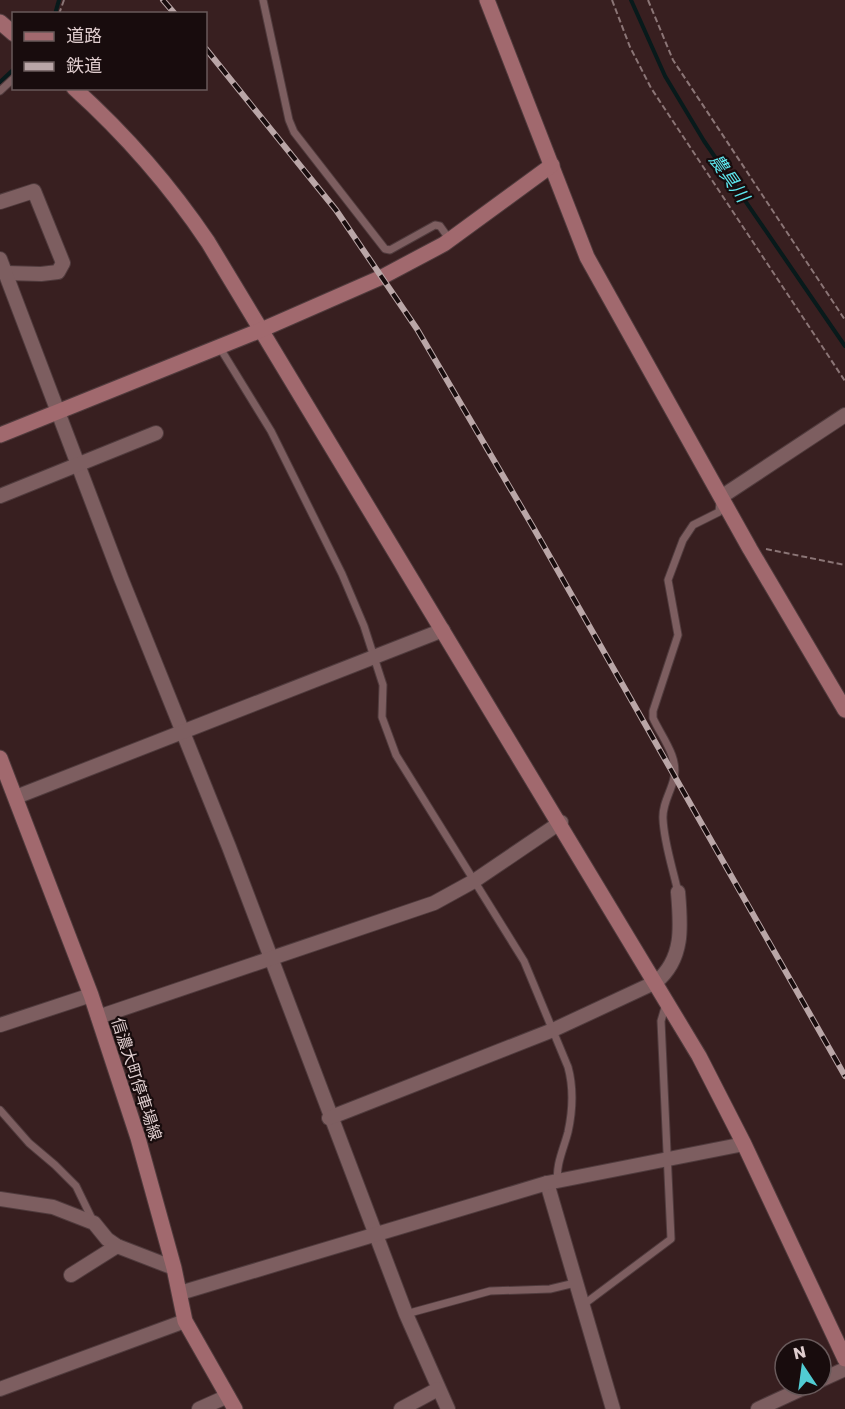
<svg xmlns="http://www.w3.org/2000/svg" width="845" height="1409" font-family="Poppins,'Noto Sans JP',sans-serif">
	<rect width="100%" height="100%" fill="#381f20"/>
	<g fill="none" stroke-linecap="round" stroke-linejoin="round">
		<g stroke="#081a1b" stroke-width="4">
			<path d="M 631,0 L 665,76 L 704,141 L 845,346"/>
			<path d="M 55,14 L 59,0"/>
			<path d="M 0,82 L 14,69"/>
		</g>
		<defs>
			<g id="lane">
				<path d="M 263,0 L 289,120 L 294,132 L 385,249 L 390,250 L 435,225 L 440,226 L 450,240"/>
				<path d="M 0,91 L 14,78"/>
				<path d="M 220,348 L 271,431 L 342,574 L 364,626 L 383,685 L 382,717 L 396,755 L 524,961 L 568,1067 C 574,1089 573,1109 568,1132 C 564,1148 555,1166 558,1182"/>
				<path d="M 678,892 C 673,869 664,843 663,819 C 662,804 671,792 674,778 C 679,757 661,736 653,718 L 653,711 L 678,635 L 668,580 L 683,540 L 693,525 L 719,512 L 720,502"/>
				<path d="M 0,1110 L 29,1143 L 55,1165 L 76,1186 L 93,1221"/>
				<path d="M 583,1305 L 671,1239 L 661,1021 L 666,1004"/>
				<path d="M 406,1314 L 490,1291 L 550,1289 L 575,1283"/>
			</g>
			<g id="street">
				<path d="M 0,202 L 34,191 L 63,263 L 58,272 L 41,274 L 6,273"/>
				<path d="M 0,259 L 121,578 L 229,847 L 406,1314 L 448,1409"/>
				<path d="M 0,496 L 156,433"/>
				<path d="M 721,497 L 845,415"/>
				<path d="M 16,797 L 443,630"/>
				<path d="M 98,1017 L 434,903 L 474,881 L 561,822"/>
				<path d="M 0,1025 L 91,995"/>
				<path d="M 329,1118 L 553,1030 L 656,982 C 684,959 681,926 678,892"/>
				<path d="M 547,1183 L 613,1409"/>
				<path d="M 0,1199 L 53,1207 L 94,1223 L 107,1239 L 117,1246 L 174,1268"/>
				<path d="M 71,1275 L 117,1246"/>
				<path d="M 180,1293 L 547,1183 L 744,1144"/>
				<path d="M 821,1380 L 845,1369"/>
				<path d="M 0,1389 L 185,1321"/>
				<path d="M 199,1409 L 228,1396"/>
				<path d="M 401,1409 L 438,1389"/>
				<path d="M 758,1409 L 810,1385"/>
			</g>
			<g id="secondary">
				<path d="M 487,0 L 587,257 L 750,549 L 845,710"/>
				<path d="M 0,22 L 14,34"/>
				<path d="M 74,88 C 126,135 169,184 208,242 L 699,1056 L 744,1144 L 845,1359"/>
				<path d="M 0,435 L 261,330 L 382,277 L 444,244 L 552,165"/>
				<path d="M 0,758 L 91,995 L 138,1138 L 174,1268 L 185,1321 L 235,1409"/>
			</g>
		</defs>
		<use href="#lane" stroke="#503b3d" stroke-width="9"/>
		<use href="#street" stroke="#503b3d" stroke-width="16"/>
		<use href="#secondary" stroke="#503b3d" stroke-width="17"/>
		<g stroke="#8b7576" stroke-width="2" stroke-dasharray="6 3" stroke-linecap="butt">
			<path d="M 612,0 L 630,47 L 651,88 L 845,381"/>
			<path d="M 648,0 L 673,60 L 845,320"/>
			<path d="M 59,14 L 64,0"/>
			<path d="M 766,549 L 845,565"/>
		</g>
		<use href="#lane" stroke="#7d5e60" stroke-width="7"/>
		<use href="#street" stroke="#7d5e60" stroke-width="14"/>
		<use href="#secondary" stroke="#a1696e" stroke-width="15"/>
		<defs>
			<g id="rail">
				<path d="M 163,0 L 175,14"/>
				<path d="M 206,49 L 336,210 L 417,329 L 533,527 L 845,1076"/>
			</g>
		</defs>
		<use href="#rail" stroke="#baa6a7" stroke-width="6"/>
		<use href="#rail" stroke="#180c0d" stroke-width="4" stroke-dasharray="11" stroke-linecap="butt"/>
	</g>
	<g text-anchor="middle" stroke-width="4.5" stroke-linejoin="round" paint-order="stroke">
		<g font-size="16" fill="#dfcdce" stroke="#180c0d">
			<text transform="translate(137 1079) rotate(72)" y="6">信濃大町停車場線</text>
		</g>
		<g font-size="18" font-style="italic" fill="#5de8ef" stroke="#180c0d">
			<text transform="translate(729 178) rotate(55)" y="6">農具川</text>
		</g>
	</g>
	<rect x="12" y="12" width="195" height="78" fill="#180c0d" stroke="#68595a" stroke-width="1.5"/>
	<rect x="24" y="32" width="30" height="9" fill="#a1696e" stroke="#68595a" stroke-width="1.5"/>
	<text x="66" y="42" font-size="18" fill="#dfcdce">道路</text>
	<rect x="24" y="62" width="30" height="9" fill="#baa6a7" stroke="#68595a" stroke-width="1.5"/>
	<text x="66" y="72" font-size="18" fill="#dfcdce">鉄道</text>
	<g transform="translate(803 1367) rotate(347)"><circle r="28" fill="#180c0d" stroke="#68595a" stroke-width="1.5"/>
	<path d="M0-4.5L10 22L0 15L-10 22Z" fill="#51ccd3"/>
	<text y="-9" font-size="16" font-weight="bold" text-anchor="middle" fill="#dfcdce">N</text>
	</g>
</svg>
